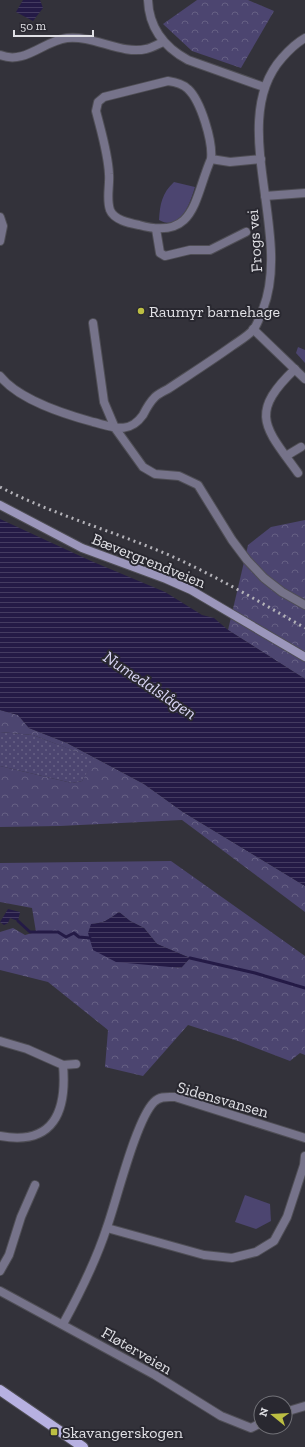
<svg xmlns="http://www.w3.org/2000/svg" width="305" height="1447" font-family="'Zilla Slab',serif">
	<defs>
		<pattern id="grass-dots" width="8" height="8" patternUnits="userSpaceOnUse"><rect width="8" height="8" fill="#4c4570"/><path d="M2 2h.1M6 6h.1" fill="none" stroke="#666084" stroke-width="1.8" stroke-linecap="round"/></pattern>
		<pattern id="forest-crowns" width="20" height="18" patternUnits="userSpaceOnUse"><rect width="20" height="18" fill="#4c4570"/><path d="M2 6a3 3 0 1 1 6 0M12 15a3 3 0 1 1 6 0" fill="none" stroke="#666084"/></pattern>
		<pattern id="water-rules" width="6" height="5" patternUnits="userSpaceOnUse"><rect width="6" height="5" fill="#241a46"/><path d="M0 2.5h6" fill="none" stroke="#443b61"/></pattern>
	</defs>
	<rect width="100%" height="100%" fill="#33323a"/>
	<path fill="url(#grass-dots)" d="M 0,732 L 33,735 L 96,759 L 82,781 L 72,783 L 0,766 Z"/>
	<g fill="url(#forest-crowns)" fill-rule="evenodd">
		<path d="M 197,0 L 248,0 L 274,11 L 241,68 L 192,51 L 163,24 Z"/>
		<path d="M 305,520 L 305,679 L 228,630 L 248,545 L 271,527 Z"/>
		<path d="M 0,710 L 18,715 L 29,728 L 67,743 L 144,784 L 183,812 L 305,886 L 305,912 L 182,820 L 60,826 L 0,827 L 0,766 L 72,783 L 82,781 L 95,759 L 33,735 L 0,732 Z"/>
		<path d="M 171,861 L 305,956 L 305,1055 L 300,1053 L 290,1061 L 238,1041 L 188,1025 L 143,1076 L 105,1067 L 108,1030 L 48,982 L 0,970 L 0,932 L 13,928 L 25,935 L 36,932 L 32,908 L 0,902 L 0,863 ZM 119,912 L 130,921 L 144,928 L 157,944 L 190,958 L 181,968 L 151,964 L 91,924 C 102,924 110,919 119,912 Z"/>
	</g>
	<g fill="#4c4570">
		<path d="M 174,182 L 195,187 C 190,203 181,232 159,220 C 160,204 162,193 174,182 Z"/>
		<path d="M 298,347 L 305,350 L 305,363 L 296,353 Z"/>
		<path d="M 245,1195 L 270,1204 L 271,1221 L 256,1229 L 235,1222 Z"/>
	</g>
	<g fill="url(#water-rules)">
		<path d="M 23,0 L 40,0 L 43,8 L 33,21 L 16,12 Z"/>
		<path d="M 0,519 L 91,561 L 165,592 L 202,615 L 214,618 L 228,630 L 305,679 L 305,886 L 183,812 L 144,784 L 67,743 L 29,728 L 18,715 L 0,710 Z"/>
		<path d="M 8,909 L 20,912 L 18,921 L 10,918 L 8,923 L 4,925 L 0,922 Z"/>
		<path d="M 119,912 L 130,921 L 144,928 L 157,944 L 190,958 L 181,968 L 116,962 L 93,950 L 88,933 L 91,924 C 102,924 110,919 119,912 Z"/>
	</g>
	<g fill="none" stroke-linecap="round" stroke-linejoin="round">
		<g stroke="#241a46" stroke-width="3">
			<path d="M 18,921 L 30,932 L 58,932 L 66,937 L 74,933 L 79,937 L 90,938"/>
			<path d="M 190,958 L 255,973 L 305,988"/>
		</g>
		<defs>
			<g id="street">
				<path d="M 148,0 C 149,28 164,47 188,60 L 264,87"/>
				<path d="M 0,55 C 25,65 43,41 67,38 C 93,35 122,55 146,49 C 152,48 158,44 163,42"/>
				<path d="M 211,159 C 194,198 196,241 139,225 C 129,223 114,220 110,210 C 106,198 110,186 109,174 C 108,153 101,131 96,111 L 98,102 L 104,97 L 168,81 C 175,82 183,84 188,89 C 201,101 213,142 211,159 L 230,162 L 261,159"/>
				<path d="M 265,196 L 305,193"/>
				<path d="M 0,217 L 3,226 L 0,241"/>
				<path d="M 156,229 L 160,253 L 165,256 L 190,250 L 210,250 L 246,232"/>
				<path d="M 93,323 L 104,402 L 115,428 L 143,467 L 155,474 L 179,476 L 198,485 L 232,540 L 247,560 L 264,578 L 282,592 L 305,605"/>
				<path d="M 253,329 L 305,379"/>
				<path d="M 295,369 C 248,414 265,427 298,473"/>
				<path d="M 0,376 C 19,400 64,414 93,422 C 113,427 129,435 143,415 C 146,409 150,402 155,397 C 158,394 164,391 168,389 C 189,375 211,361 232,346 C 239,341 248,336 254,329 C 258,323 260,316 263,309 C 293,233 226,121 282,58 C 289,50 296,43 305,38"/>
				<path d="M 286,456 L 301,447"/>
				<path d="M 0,1041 L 27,1049 L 63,1065 L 76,1064"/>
				<path d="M 0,1136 C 54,1146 67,1111 63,1065"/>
				<path d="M 107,1228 L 204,1255 L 232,1258 L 256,1252 L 274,1241 L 287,1217 L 304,1165 L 305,1156"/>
				<path d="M 0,1271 L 9,1255 L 21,1217 L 35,1185"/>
				<path d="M 0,1291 L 155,1375 L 221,1416 L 251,1428 L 261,1423"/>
				<path d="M 63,1324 C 80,1293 96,1261 107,1227 C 117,1199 136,1120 154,1102 C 160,1096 167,1097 175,1097 L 305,1138"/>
				<path d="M 285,1412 L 305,1406"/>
			</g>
			<path id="secondary" d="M 0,505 L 82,548 L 166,579 L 191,590 L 305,657"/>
			<path id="primary" d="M 0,1390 L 83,1447"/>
		</defs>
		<use href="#street" stroke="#4f4e55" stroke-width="10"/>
		<use href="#secondary" stroke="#4f4e55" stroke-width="10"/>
		<use href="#primary" stroke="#4f4e55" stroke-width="12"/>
		<use href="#street" stroke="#76738a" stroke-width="8"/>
		<use href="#secondary" stroke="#9b96bb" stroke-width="8"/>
		<use href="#primary" stroke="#b7b1e1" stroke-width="10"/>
		<path stroke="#b3b2b8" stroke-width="3" stroke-dasharray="2 4" stroke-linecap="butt" d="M 0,487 C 54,515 113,531 169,555 C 216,576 260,602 305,628"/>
	</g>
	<g fill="#bdbf43" stroke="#292830" stroke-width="1.5">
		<circle cx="141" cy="311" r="4"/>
		<rect x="50" y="1428" width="8" height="8" rx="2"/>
	</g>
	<g text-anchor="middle" stroke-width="4" stroke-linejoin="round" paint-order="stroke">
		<g font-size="16" fill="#e0e0e5" stroke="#292830">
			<text transform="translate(254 241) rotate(-94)" y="6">Frogs vei</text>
			<text transform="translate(149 560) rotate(22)" y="6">Bævergrendveien</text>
			<text transform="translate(223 1099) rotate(16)" y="6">Sidensvansen</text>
			<text transform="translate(137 1350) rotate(30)" y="6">Fløterveien</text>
		</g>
		<g font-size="16" fill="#e0e0e5" stroke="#292830" text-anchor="start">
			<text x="149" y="317">Raumyr barnehage</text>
			<text x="62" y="1438">Skavangerskogen</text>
		</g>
		<g font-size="17" font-style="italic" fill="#dad6f6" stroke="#292830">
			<text transform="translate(150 685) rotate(34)" y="6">Numedalslågen</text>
		</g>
	</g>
	<g transform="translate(273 1415) rotate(288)"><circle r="19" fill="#292830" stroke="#727278"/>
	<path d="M0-3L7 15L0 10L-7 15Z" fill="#bdbf43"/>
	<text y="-6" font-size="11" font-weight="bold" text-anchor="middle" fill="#e0e0e5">N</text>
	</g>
	<path d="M14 30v6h79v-6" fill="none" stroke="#e0e0e5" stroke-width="2"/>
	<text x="20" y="30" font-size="12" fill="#e0e0e5" stroke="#292830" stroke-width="3" paint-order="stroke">50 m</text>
</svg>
